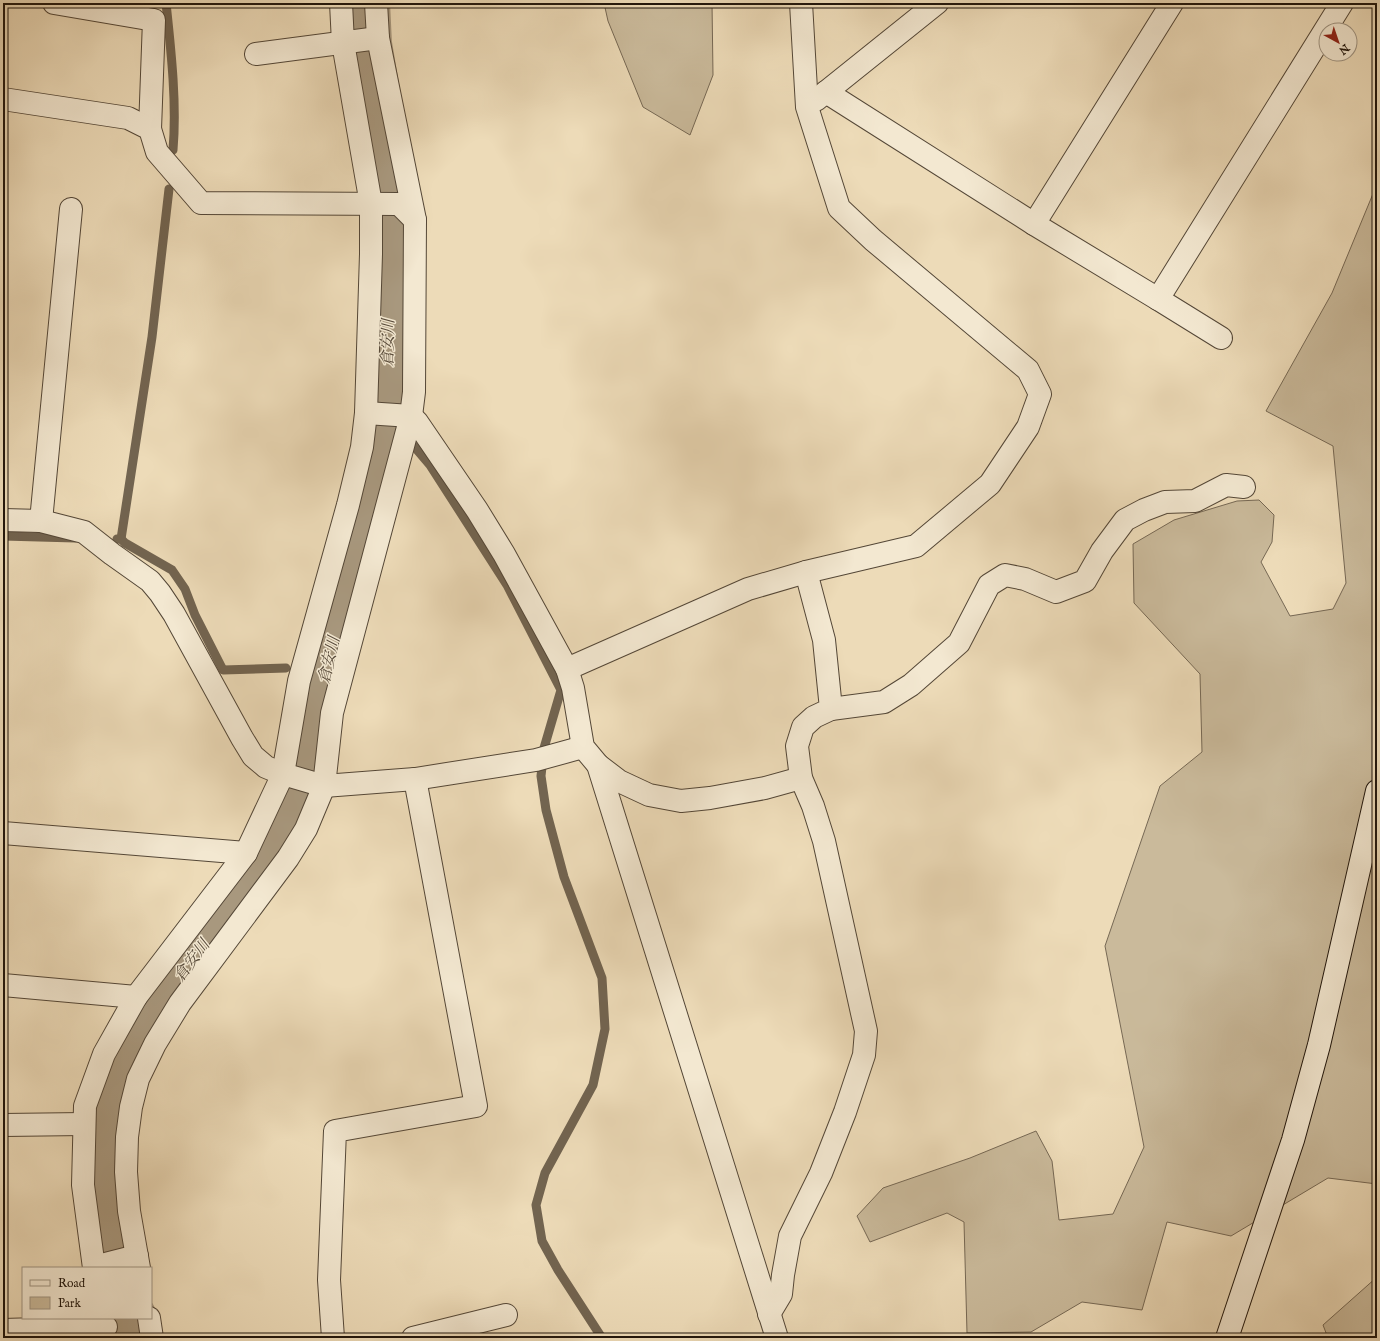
<svg xmlns="http://www.w3.org/2000/svg" width="1380" height="1341" font-family="'IM FELL English','Noto Serif JP',serif">
	<rect width="100%" height="100%" fill="#eddbb8"/>
	<filter id="stains"><feTurbulence type="fractalNoise" baseFrequency=".005" numOctaves="4"/><feColorMatrix values="0 0 0 0 .2 0 0 0 0 .09 0 0 0 0 .02 0 0 0 .5 -.17"/></filter>
	<radialGradient id="worn" r=".72"><stop offset=".6" stop-color="#630" stop-opacity="0"/><stop offset="1" stop-color="#630" stop-opacity=".3"/></radialGradient>
	<g fill="#caba9b" stroke="#766854">
		<path d="M 604,3 L 712,3 L 713,75 L 690,135 L 643,107 L 608,21 Z"/>
		<path d="M 1377,184 L 1377,1184 L 1328,1178 L 1231,1236 L 1167,1222 L 1142,1310 L 1082,1302 L 1031,1332 L 967,1333 L 964,1222 L 947,1213 L 870,1242 L 857,1216 L 883,1188 L 970,1158 L 1036,1131 L 1052,1161 L 1059,1220 L 1113,1214 L 1144,1147 L 1105,946 L 1160,786 L 1202,752 L 1200,674 L 1134,603 L 1133,544 L 1174,520 L 1237,501 L 1259,500 L 1274,515 L 1272,542 L 1261,562 L 1290,616 L 1333,609 L 1346,583 L 1333,446 L 1266,411 L 1332,293 Z"/>
		<path d="M 1377,1277 L 1377,1338 L 1328,1338 L 1323,1325 Z"/>
	</g>
	<g fill="none" stroke-linecap="round" stroke-linejoin="round">
		<g stroke="#726450" stroke-width="9">
			<path d="M 166,3 C 171,50 177,103 173,150"/>
			<path d="M 383,441 L 398,443"/>
			<path d="M 413,445 L 430,465 L 507,585 L 561,690 L 544,748 L 541,776 L 546,810 L 564,877 L 602,978 L 605,1029 L 593,1085 L 545,1173 L 536,1205 L 542,1241 L 558,1270 L 602,1338"/>
			<path d="M 3,536 L 75,538"/>
			<path d="M 117,539 L 121,539 L 152,337 L 169,189"/>
			<path d="M 121,539 L 125,543 L 172,570 L 185,589 L 195,615 L 223,670 L 286,668"/>
			<path d="M 310,672 L 325,675"/>
		</g>
		<g stroke="#a8987e" stroke-width="52">
			<path d="M 121,1268 L 116,1244 L 107,1132 L 120,1074 L 158,1005 L 271,852 L 298,795 L 344,593 L 376,487 L 385,432 L 391,192 L 366,44 L 364,3"/>
			<path d="M 131,1318 L 135,1338"/>
		</g>
		<defs>
			<g id="street">
				<path d="M 54,3 L 154,20 L 150,129"/>
				<path d="M 256,54 L 378,38"/>
				<path d="M 826,92 L 1034,224 L 1158,299 L 1342,3"/>
				<path d="M 3,99 L 128,118 L 150,129 L 157,152 L 201,203 L 399,204 L 415,220"/>
				<path d="M 816,100 L 937,3"/>
				<path d="M 1034,224 L 1172,3"/>
				<path d="M 1158,299 L 1221,338"/>
				<path d="M 366,413 L 411,416 L 417,422 L 477,510 L 504,554 L 567,669 L 573,688 L 583,747 L 598,765 L 777,1338"/>
				<path d="M 3,520 L 41,521 L 84,532 L 112,554 L 150,581 L 160,593 L 174,614 L 242,738 L 253,756 L 266,767 L 283,774 L 324,786 L 415,779 L 536,760 L 583,747"/>
				<path d="M 41,521 L 71,209"/>
				<path d="M 567,669 L 748,589 L 806,572 L 916,546 L 990,484 L 1028,427 L 1040,394 L 1028,370 L 873,240 L 839,208 L 807,107 L 801,3"/>
				<path d="M 831,709 L 884,702 L 911,685 L 959,643 L 989,585 L 1005,575 L 1025,579 L 1056,592 L 1085,581 L 1102,551 L 1125,520 L 1144,510 L 1165,502 L 1195,501 L 1226,485 L 1244,487"/>
				<path d="M 598,765 L 619,781 L 649,795 L 681,801 L 710,798 L 765,788 L 801,778"/>
				<path d="M 3,833 L 246,853"/>
				<path d="M 3,985 L 136,997"/>
				<path d="M 3,1125 L 84,1124"/>
				<path d="M 94,1267 L 137,1256"/>
				<path d="M 94,1268 L 83,1185 L 85,1106 L 104,1054 L 136,997 L 246,853 L 283,774 L 299,681 L 348,505 L 362,447 L 366,413 L 371,254 L 371,204 L 343,43 L 341,3"/>
				<path d="M 139,1268 L 129,1211 L 126,1172 L 127,1137 L 131,1107 L 138,1079 L 155,1044 L 180,1003 L 288,858 L 306,829 L 324,786 L 332,713 L 411,416 L 414,392 L 415,220 L 378,38 L 376,3"/>
				<path d="M 769,1314 L 781,1294 L 783,1275 L 790,1236 L 821,1173 L 845,1112 L 864,1055 L 866,1031 L 824,841 L 813,806 L 801,778 L 797,746 L 803,727 L 814,717 L 831,709 L 824,640 L 806,572"/>
				<path d="M 149,1318 L 152,1338"/>
				<path d="M 3,1330 L 106,1327"/>
				<path d="M 333,1338 L 329,1280 L 335,1131 L 476,1106 L 415,779"/>
				<path d="M 413,1338 L 506,1315"/>
			</g>
			<path id="secondary" d="M 1227,1338 L 1293,1140 L 1319,1045 L 1377,791"/>
		</defs>
		<use href="#street" stroke="#544737" stroke-width="24"/>
		<use href="#secondary" stroke="#21160c" stroke-width="24"/>
		<use href="#street" stroke="#f3e8d1" stroke-width="22"/>
		<use href="#secondary" stroke="#f3e8d1" stroke-width="22"/>
	</g>
	<g text-anchor="middle" stroke-width="3" stroke-linejoin="round" paint-order="stroke">
		<g font-size="16" font-style="italic" fill="#574a3a" stroke="#f3e8d1">
			<text transform="translate(387 343) rotate(-89)" y="6">倉安川</text>
			<text transform="translate(328 660) rotate(-77)" y="6">倉安川</text>
			<text transform="translate(191 960) rotate(-53)" y="6">倉安川</text>
		</g>
	</g>
	<rect width="1380" height="1341" fill="none" stroke="#eddbb8" stroke-width="16"/>
	<rect x="4" y="4" width="1372" height="1333" fill="none" stroke="#21160c" stroke-width="2"/>
	<rect x="8" y="8" width="1364" height="1325" fill="none" stroke="#21160c"/>
	<rect x="22" y="1267" width="130" height="52" fill="#f3e8d1" stroke="#9f9482"/>
	<rect x="30" y="1280" width="20" height="6" fill="#f3e8d1" stroke="#9f9482"/>
	<text x="58" y="1287" font-size="12" fill="#21160c">Road</text>
	<rect x="30" y="1297" width="20" height="12" fill="#caba9b" stroke="#9f9482"/>
	<text x="58" y="1307" font-size="12" fill="#21160c">Park</text>
	<g transform="translate(1338 42) rotate(140)"><circle r="19" fill="#f3e8d1" stroke="#9f9482"/>
	<path d="M0-3L7 15L0 10L-7 15Z" fill="#8f2418"/>
	<text y="-6" font-size="11" font-weight="bold" text-anchor="middle" fill="#21160c">N</text>
	</g>
	<rect width="100%" height="100%" filter="url(#stains)"/>
	<rect width="100%" height="100%" fill="url(#worn)"/>
</svg>
